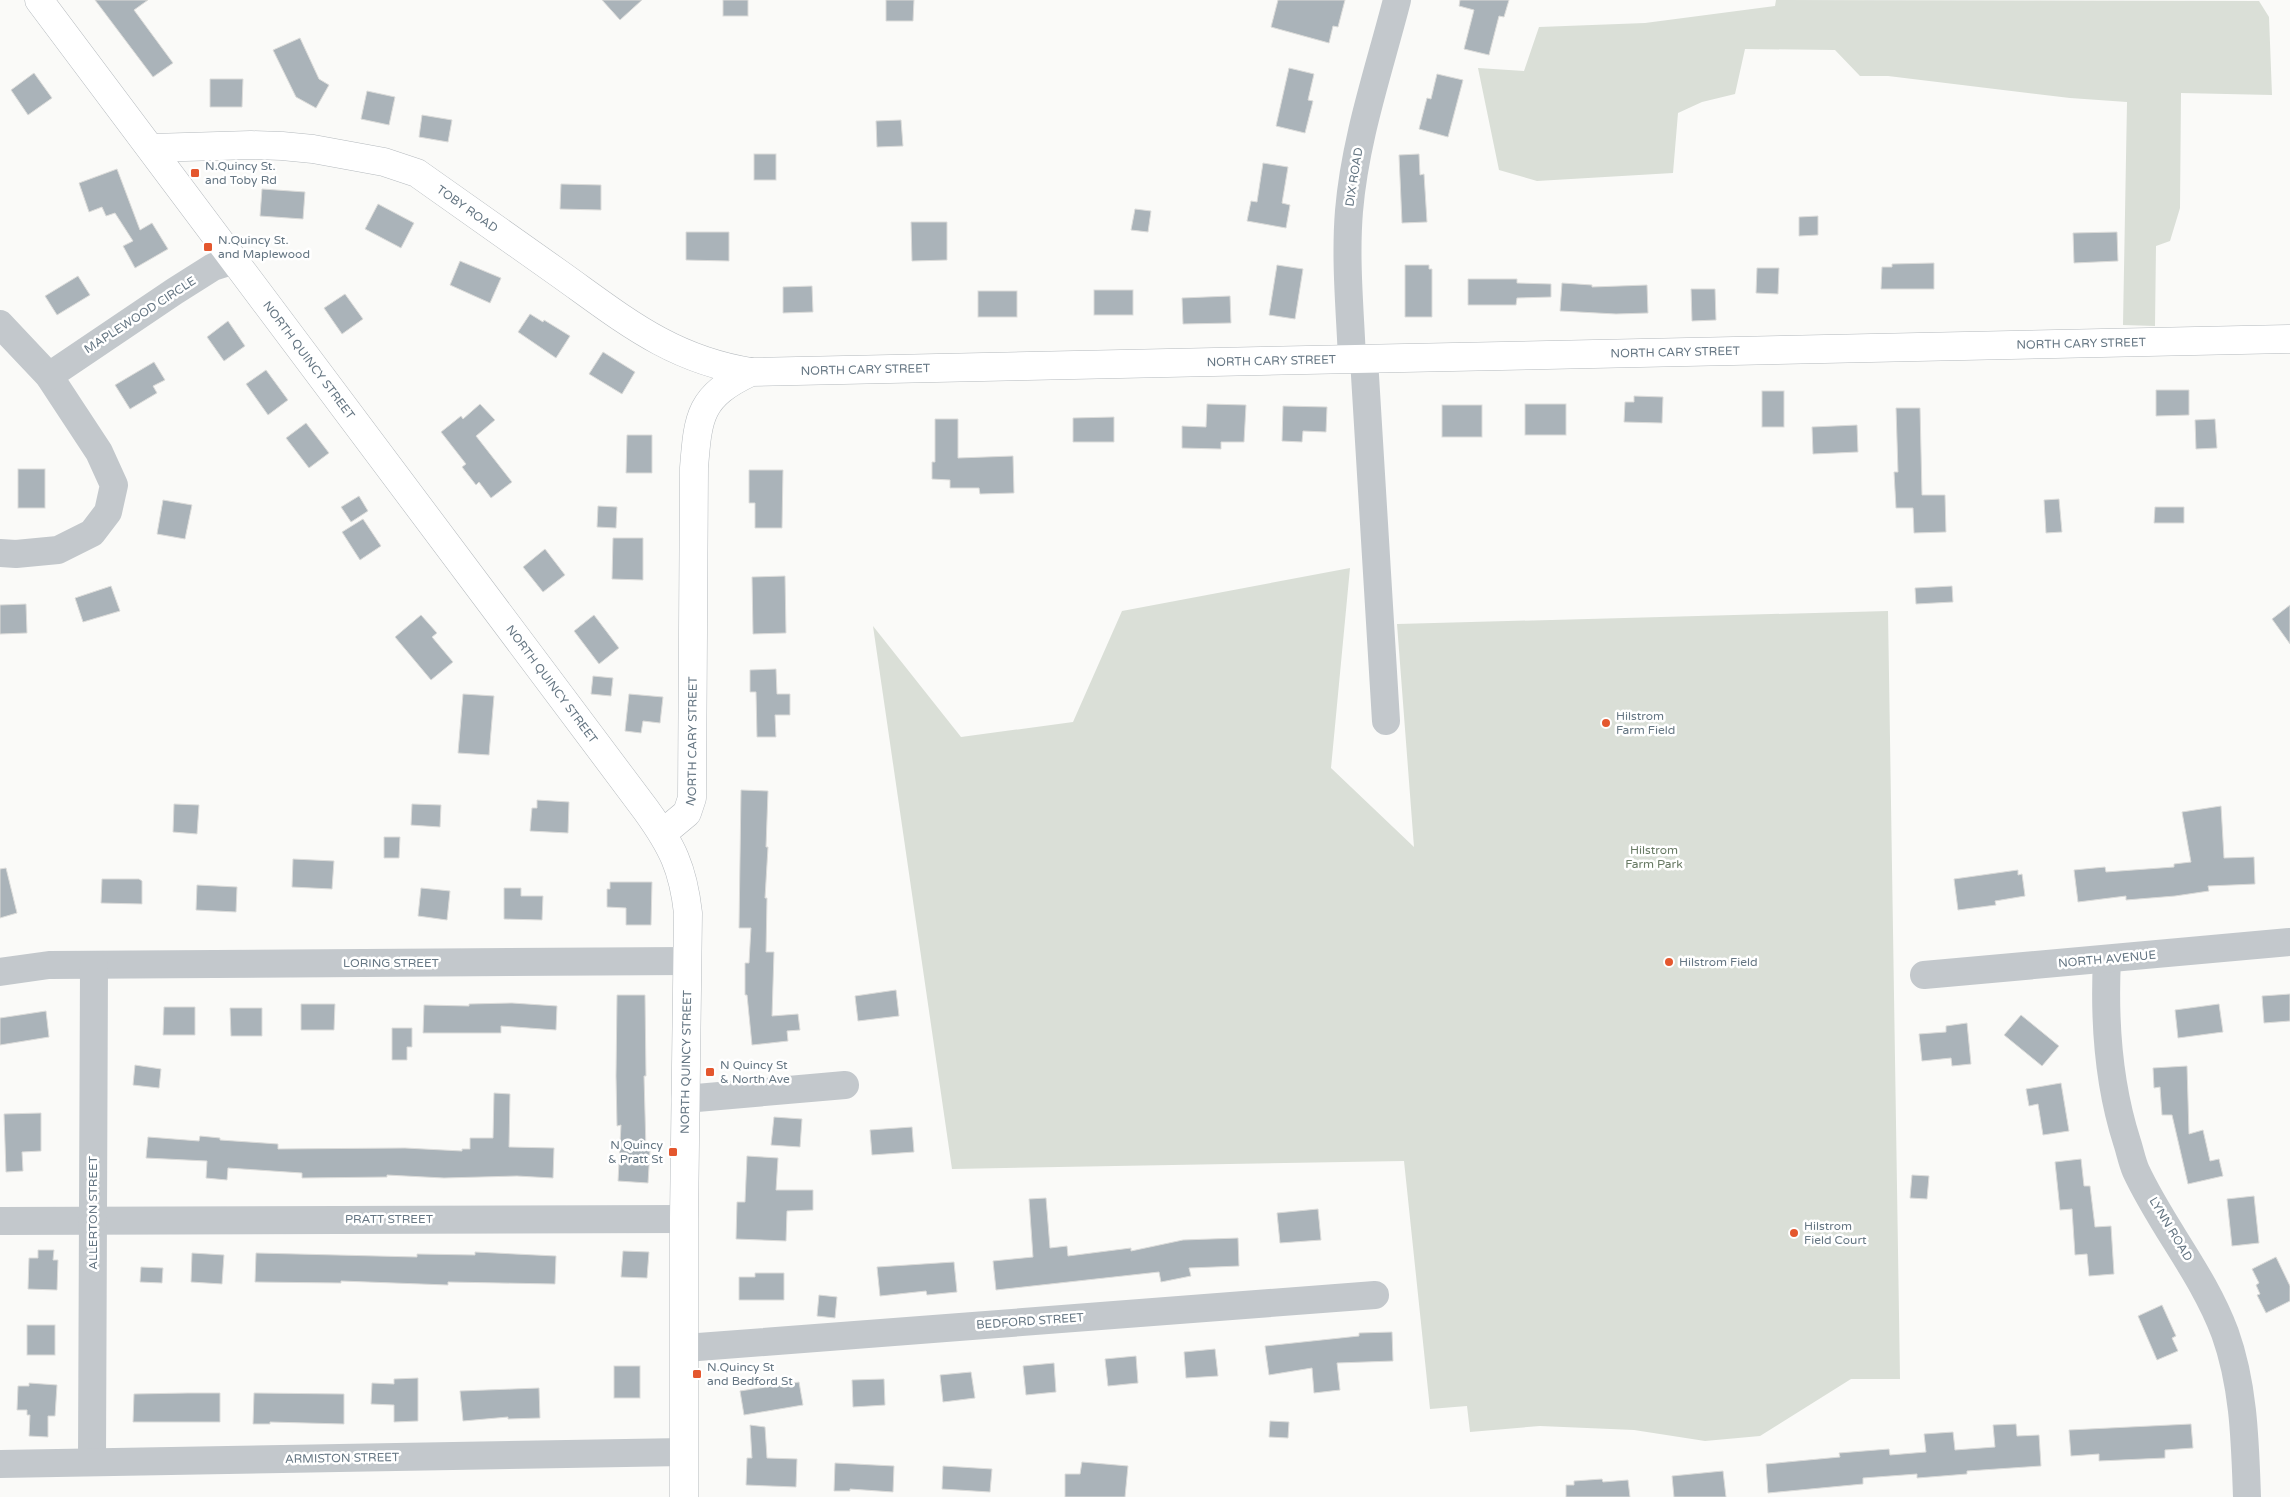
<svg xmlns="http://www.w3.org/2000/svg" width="2290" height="1497" font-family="'Varela Round',sans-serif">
	<rect width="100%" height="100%" fill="#fafaf8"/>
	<g fill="#dadfd7">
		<path d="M 1776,0 L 2259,1 L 2269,17 L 2272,95 L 2181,93 L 2180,208 L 2170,241 L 2156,246 L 2155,326 L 2123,325 L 2127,102 L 2070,98 L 1888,76 L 1860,76 L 1835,50 L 1745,49 L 1735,94 L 1702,102 L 1678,113 L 1673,173 L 1537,181 L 1499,170 L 1478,68 L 1524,71 L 1539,27 L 1645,23 L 1775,6 Z"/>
		<path d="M 1350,568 L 1331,768 L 1414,847 L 1397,624 L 1888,611 L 1900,1379 L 1851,1379 L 1760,1436 L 1705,1441 L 1634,1430 L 1540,1426 L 1470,1432 L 1467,1406 L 1430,1409 L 1404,1161 L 952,1169 L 873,626 L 961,737 L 1073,722 L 1122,611 Z"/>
	</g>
	<g fill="#aab3b9" stroke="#dcdcda">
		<path d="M 95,0 L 148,0 L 134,10 L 173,63 L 153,77 Z"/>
		<path d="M 602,0 L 642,0 L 620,20 Z"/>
		<rect x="723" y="0" width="25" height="16"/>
		<path d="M 886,0 L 914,0 L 913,21 L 886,21 Z"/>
		<path d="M 1278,0 L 1345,0 L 1338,27 L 1333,26 L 1329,43 L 1271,27 Z"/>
		<path d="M 1460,0 L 1509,0 L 1504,17 L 1499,16 L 1489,55 L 1464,49 L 1474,10 L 1459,6 Z"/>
		<path d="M 300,38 L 319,79 L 329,85 L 316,108 L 296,97 L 273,50 Z"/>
		<path d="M 1289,68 L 1314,74 L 1308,100 L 1313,101 L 1305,133 L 1276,126 Z"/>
		<path d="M 34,73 L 52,98 L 28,115 L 11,90 Z"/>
		<path d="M 1437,74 L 1463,80 L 1448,137 L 1419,129 L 1427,98 L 1431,99 Z"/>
		<path d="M 210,79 L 243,79 L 242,107 L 210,107 Z"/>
		<path d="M 367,91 L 395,97 L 389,125 L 361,119 Z"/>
		<path d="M 422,115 L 452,120 L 448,142 L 419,137 Z"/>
		<path d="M 901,120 L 903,146 L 877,147 L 876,121 Z"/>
		<rect x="754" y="154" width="22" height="26"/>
		<path d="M 1419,154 L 1420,175 L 1424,174 L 1427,222 L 1402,223 L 1399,155 Z"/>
		<path d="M 1263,163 L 1288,167 L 1282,203 L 1290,205 L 1286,228 L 1247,221 L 1251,201 L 1257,202 Z"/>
		<path d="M 117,169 L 140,230 L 152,223 L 168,249 L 135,268 L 123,246 L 133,241 L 115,213 L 106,216 L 102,207 L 89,212 L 79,183 Z"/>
		<path d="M 561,184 L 601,185 L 601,210 L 560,209 Z"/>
		<path d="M 262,189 L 305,192 L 303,219 L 260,216 Z"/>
		<path d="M 378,204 L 414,223 L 401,248 L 365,229 Z"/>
		<path d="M 1135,209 L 1151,211 L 1148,232 L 1131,230 Z"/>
		<path d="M 1818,216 L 1818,235 L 1799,236 L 1799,217 Z"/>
		<path d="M 911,222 L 947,222 L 947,260 L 912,261 Z"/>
		<path d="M 686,232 L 729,232 L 729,261 L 686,260 Z"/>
		<path d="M 2117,232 L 2118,261 L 2074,263 L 2073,233 Z"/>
		<path d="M 460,261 L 501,278 L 490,303 L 450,285 Z"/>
		<path d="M 1934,263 L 1934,289 L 1881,289 L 1882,267 L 1892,267 L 1892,264 Z"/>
		<path d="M 1277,265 L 1303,269 L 1295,319 L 1269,315 Z"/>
		<path d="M 1405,265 L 1429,265 L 1429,269 L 1432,269 L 1432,317 L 1405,317 Z"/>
		<path d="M 1757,268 L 1779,268 L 1778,294 L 1756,293 Z"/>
		<path d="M 78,276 L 90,295 L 57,315 L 45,296 Z"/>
		<path d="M 1468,279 L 1517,279 L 1517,283 L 1551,284 L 1551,297 L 1517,298 L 1516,305 L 1468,305 Z"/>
		<path d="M 1562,283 L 1592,285 L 1592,287 L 1647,285 L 1648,313 L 1616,314 L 1560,311 Z"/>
		<path d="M 812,286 L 813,312 L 783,313 L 783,287 Z"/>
		<path d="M 1691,289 L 1715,289 L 1716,320 L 1692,321 Z"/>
		<rect x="1094" y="290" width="39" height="25"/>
		<rect x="978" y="291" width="39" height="26"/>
		<path d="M 345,294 L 363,319 L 342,334 L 324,308 Z"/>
		<path d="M 1230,296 L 1231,323 L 1183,324 L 1182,298 Z"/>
		<path d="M 530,314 L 543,322 L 544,320 L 570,336 L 556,358 L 518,332 Z"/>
		<path d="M 228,321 L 245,346 L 224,361 L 207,337 Z"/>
		<path d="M 603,352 L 635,372 L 622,394 L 589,374 Z"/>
		<path d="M 154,362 L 165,380 L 153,386 L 157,393 L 130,409 L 115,385 Z"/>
		<path d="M 266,370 L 288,400 L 268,415 L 246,384 Z"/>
		<path d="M 2156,390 L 2189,390 L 2189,415 L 2156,416 Z"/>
		<rect x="1762" y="391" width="22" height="36"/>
		<path d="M 1634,396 L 1663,397 L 1662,423 L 1624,422 L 1625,402 L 1634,402 Z"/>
		<path d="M 480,404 L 495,420 L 476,436 L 512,482 L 491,498 L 479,482 L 476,485 L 462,467 L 466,464 L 441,432 L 461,416 L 463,419 Z"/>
		<path d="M 1207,404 L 1246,405 L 1244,442 L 1221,442 L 1221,449 L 1182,448 L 1182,426 L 1206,427 Z"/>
		<rect x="1525" y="404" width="41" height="31"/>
		<rect x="1442" y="405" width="40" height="32"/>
		<path d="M 1283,406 L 1327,407 L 1326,432 L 1303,431 L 1302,442 L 1282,441 Z"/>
		<path d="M 1896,408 L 1920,408 L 1922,495 L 1945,495 L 1946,532 L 1914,533 L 1913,508 L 1896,508 L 1894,472 L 1898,472 Z"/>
		<path d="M 1114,417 L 1114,442 L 1073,442 L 1073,418 Z"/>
		<path d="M 935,419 L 958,419 L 958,458 L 1013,456 L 1014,493 L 980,494 L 979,488 L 950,488 L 950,480 L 932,479 L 932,462 L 935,462 Z"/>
		<path d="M 2215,419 L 2217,448 L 2196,449 L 2195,420 Z"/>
		<path d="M 306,423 L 329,453 L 309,468 L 286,438 Z"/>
		<path d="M 1857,425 L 1858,452 L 1813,454 L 1812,427 Z"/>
		<path d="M 627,435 L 652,435 L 652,473 L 626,473 Z"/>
		<rect x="18" y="469" width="27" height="39"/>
		<path d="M 749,470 L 783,470 L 782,528 L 755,528 L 755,503 L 749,503 Z"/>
		<path d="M 359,496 L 368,511 L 351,522 L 341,507 Z"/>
		<path d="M 2059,499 L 2062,532 L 2046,533 L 2044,500 Z"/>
		<path d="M 163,500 L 192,505 L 185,539 L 157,534 Z"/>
		<path d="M 598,506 L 617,507 L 616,528 L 597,527 Z"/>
		<path d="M 2155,507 L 2184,507 L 2184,523 L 2154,523 Z"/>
		<path d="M 363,519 L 381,546 L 360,560 L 342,532 Z"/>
		<path d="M 613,538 L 643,538 L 643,580 L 612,579 Z"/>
		<path d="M 545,549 L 565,575 L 543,592 L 523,567 Z"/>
		<path d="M 785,576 L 786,633 L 753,634 L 752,577 Z"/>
		<path d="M 111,586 L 120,611 L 83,622 L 75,598 Z"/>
		<path d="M 1952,586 L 1953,602 L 1916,604 L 1915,588 Z"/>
		<path d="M 26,604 L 27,633 L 0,634 L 0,605 Z"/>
		<path d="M 2290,605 L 2290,644 L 2272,619 Z"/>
		<path d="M 421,615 L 437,633 L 432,637 L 453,662 L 431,680 L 395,637 Z"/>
		<path d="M 594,615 L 619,648 L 599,664 L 574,631 Z"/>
		<path d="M 776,669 L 777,694 L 790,694 L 790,715 L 775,715 L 776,737 L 757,737 L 756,692 L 750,692 L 750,670 Z"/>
		<path d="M 593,676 L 613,678 L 611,696 L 591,694 Z"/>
		<path d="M 463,694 L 494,696 L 489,755 L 458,753 Z"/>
		<path d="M 629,694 L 663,697 L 660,723 L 643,721 L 641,733 L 625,731 Z"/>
		<path d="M 741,790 L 768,791 L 766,847 L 768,847 L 765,898 L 767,898 L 766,952 L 774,952 L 772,1016 L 798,1014 L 800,1030 L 787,1031 L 788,1041 L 752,1045 L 747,995 L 745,995 L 745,963 L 749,963 L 751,928 L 739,928 Z"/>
		<path d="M 537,800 L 569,802 L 568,833 L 530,831 L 532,808 L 537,808 Z"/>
		<path d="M 174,804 L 199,805 L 197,834 L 173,832 Z"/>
		<path d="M 412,804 L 441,805 L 440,827 L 411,825 Z"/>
		<path d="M 2221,806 L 2224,858 L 2254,857 L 2255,884 L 2208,886 L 2209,891 L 2175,896 L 2126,900 L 2126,896 L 2078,902 L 2074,870 L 2105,867 L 2106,872 L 2174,867 L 2174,864 L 2191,862 L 2182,812 Z"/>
		<path d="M 384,837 L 400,837 L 399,858 L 384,858 Z"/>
		<path d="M 293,859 L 334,861 L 332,889 L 292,887 Z"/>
		<path d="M 6,868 L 17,913 L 0,918 L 0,869 Z"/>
		<path d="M 2018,870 L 2018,875 L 2022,874 L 2025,896 L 1995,901 L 1996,905 L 1958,910 L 1954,879 Z"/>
		<path d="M 102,879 L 139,879 L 142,881 L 142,904 L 101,903 Z"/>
		<path d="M 610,882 L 652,882 L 651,925 L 626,925 L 626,908 L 607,907 L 607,889 L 610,889 Z"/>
		<path d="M 197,885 L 237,887 L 236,912 L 196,910 Z"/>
		<path d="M 421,888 L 450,891 L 447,920 L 418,916 Z"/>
		<path d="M 504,888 L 521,888 L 521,896 L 543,896 L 542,920 L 504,919 Z"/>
		<path d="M 896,990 L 899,1016 L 858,1021 L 855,996 Z"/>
		<path d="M 2290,994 L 2290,1021 L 2264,1023 L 2262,996 Z"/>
		<path d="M 617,995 L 645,995 L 646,1076 L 644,1076 L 646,1150 L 650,1150 L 648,1183 L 618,1181 L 621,1125 L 617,1126 L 616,1076 Z"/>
		<path d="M 512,1003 L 557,1006 L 556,1030 L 501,1026 L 501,1033 L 423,1033 L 424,1005 L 469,1006 L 469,1004 Z"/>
		<path d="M 301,1004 L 335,1004 L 334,1030 L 301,1030 Z"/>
		<path d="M 2219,1004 L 2223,1032 L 2178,1038 L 2175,1010 Z"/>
		<path d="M 164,1007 L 195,1007 L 195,1035 L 163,1035 Z"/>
		<path d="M 230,1008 L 262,1008 L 262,1036 L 231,1036 Z"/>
		<path d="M 46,1011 L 49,1037 L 0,1045 L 0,1018 Z"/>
		<path d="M 2021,1015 L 2059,1046 L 2042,1066 L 2004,1035 Z"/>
		<path d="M 1967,1023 L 1971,1064 L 1952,1066 L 1951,1058 L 1922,1061 L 1919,1034 L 1946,1032 L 1946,1026 Z"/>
		<path d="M 392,1028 L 412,1028 L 412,1047 L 407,1047 L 407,1060 L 392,1060 Z"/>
		<path d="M 135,1065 L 161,1069 L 159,1088 L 133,1085 Z"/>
		<path d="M 2187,1066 L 2189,1134 L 2203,1130 L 2210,1161 L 2219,1159 L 2223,1176 L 2188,1184 L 2172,1115 L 2162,1115 L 2160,1087 L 2154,1088 L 2153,1068 Z"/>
		<path d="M 2061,1083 L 2069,1131 L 2043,1135 L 2038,1104 L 2029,1106 L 2026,1089 Z"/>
		<path d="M 494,1093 L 510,1094 L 509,1147 L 554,1148 L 553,1178 L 517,1176 L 444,1178 L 387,1175 L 387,1177 L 302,1178 L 302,1173 L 228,1168 L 227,1180 L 206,1178 L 207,1161 L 146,1158 L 148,1137 L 199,1141 L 200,1136 L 220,1138 L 220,1140 L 278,1144 L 278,1149 L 405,1148 L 462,1151 L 462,1149 L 470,1149 L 470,1138 L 493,1138 Z"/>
		<path d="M 41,1113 L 41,1151 L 22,1152 L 23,1171 L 6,1172 L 4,1114 Z"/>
		<path d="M 774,1117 L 802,1119 L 800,1147 L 771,1145 Z"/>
		<path d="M 912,1127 L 914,1152 L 872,1155 L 870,1130 Z"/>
		<path d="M 747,1156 L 778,1158 L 776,1190 L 813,1190 L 813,1210 L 787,1211 L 786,1241 L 736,1239 L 737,1202 L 745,1202 Z"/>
		<path d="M 2081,1159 L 2084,1186 L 2090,1186 L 2095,1227 L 2111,1226 L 2114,1274 L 2089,1276 L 2087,1254 L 2075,1255 L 2072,1209 L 2060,1210 L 2055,1162 Z"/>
		<path d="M 1912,1175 L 1929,1176 L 1927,1199 L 1910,1198 Z"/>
		<path d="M 2254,1196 L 2259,1243 L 2232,1246 L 2227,1199 Z"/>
		<path d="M 1046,1198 L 1050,1248 L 1067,1246 L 1068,1256 L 1131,1248 L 1131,1251 L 1183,1240 L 1238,1238 L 1239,1266 L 1189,1268 L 1191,1276 L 1161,1282 L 1159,1272 L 996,1290 L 993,1261 L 1033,1257 L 1029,1199 Z"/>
		<path d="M 1318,1209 L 1321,1240 L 1280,1243 L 1277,1213 Z"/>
		<path d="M 38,1250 L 54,1250 L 53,1260 L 58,1260 L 57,1290 L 28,1289 L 29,1258 L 38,1258 Z"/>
		<path d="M 623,1251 L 649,1252 L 647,1278 L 621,1277 Z"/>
		<path d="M 475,1252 L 556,1256 L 555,1284 L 448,1282 L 448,1285 L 341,1281 L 341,1283 L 255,1282 L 256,1253 L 417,1257 L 417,1254 L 475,1255 Z"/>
		<path d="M 192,1253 L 224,1255 L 222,1284 L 191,1282 Z"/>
		<path d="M 2276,1257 L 2290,1286 L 2290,1301 L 2266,1313 L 2257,1295 L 2260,1294 L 2256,1285 L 2259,1283 L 2252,1269 Z"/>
		<path d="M 954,1262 L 957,1292 L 927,1295 L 926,1291 L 880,1296 L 877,1267 Z"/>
		<path d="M 141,1267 L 163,1268 L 162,1283 L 140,1282 Z"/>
		<path d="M 755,1273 L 784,1273 L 784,1300 L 739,1300 L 739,1277 L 755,1277 Z"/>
		<path d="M 819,1295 L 837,1297 L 835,1318 L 817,1316 Z"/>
		<path d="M 2162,1305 L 2176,1336 L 2172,1338 L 2178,1351 L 2157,1360 L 2138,1316 Z"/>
		<rect x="27" y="1325" width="28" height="30"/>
		<path d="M 1392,1332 L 1393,1361 L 1337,1363 L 1340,1390 L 1314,1393 L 1312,1368 L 1269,1375 L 1265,1346 L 1359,1336 L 1359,1333 Z"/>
		<path d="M 1215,1349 L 1218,1376 L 1186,1378 L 1184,1352 Z"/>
		<path d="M 1136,1356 L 1138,1383 L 1108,1386 L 1105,1359 Z"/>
		<path d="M 1054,1363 L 1056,1392 L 1026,1395 L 1023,1366 Z"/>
		<rect x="614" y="1366" width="26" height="32"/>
		<path d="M 971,1372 L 975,1398 L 943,1402 L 940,1375 Z"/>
		<path d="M 418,1378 L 418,1421 L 394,1422 L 394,1405 L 371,1404 L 372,1383 L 394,1384 L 394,1379 Z"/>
		<path d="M 884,1379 L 885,1405 L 853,1407 L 852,1380 Z"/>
		<path d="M 799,1382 L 803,1405 L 744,1415 L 740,1391 Z"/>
		<path d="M 29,1383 L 57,1385 L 55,1416 L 48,1416 L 48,1437 L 29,1436 L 30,1415 L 27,1415 L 27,1410 L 17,1410 L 18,1386 L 29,1386 Z"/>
		<path d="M 539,1388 L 540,1418 L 508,1419 L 508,1417 L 463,1421 L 460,1391 Z"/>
		<path d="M 188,1393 L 220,1393 L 220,1422 L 133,1422 L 134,1394 Z"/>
		<path d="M 254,1393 L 344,1394 L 344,1424 L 270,1422 L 270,1424 L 253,1424 Z"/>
		<path d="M 1270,1421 L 1289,1422 L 1288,1438 L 1269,1437 Z"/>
		<path d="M 2016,1424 L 2017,1436 L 2039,1435 L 2041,1466 L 1967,1471 L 1967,1474 L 1917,1478 L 1917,1474 L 1863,1478 L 1863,1484 L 1768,1493 L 1766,1464 L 1840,1457 L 1839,1453 L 1889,1449 L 1890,1455 L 1926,1452 L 1924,1434 L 1953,1432 L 1955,1450 L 1995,1447 L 1993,1425 Z"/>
		<path d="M 2191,1424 L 2193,1448 L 2165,1450 L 2165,1458 L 2099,1461 L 2099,1454 L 2071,1456 L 2069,1430 Z"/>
		<path d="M 750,1425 L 765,1427 L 767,1458 L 797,1459 L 796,1487 L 746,1485 L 747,1458 L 752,1458 Z"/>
		<path d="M 1082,1462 L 1128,1466 L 1125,1497 L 1065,1497 L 1065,1474 L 1080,1474 Z"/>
		<path d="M 835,1463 L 894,1466 L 893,1492 L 850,1489 L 850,1491 L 834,1491 Z"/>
		<path d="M 943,1466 L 992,1469 L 990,1492 L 942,1489 Z"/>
		<path d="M 1723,1471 L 1726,1497 L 1674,1497 L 1672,1476 Z"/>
		<path d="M 1602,1479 L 1603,1482 L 1628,1480 L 1630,1497 L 1566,1497 L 1566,1485 L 1574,1485 L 1574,1481 Z"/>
	</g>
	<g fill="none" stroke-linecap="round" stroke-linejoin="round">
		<defs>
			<g id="major">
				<path id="s1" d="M 39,0 L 646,810 C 672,846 683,868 688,913 L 684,1219 L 684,1497"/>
				<path id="s2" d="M 152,148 L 251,145 L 282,146 L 313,149 L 384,162 L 417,173 C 463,206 510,239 557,272 C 622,318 669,359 751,372"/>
				<path id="s3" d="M 663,833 L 687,813 L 692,798 L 694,468 C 698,415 700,396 751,372 L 2290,339"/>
			</g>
		</defs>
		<use href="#major" stroke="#b5babe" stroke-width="29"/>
		<g stroke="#c3c8cc" stroke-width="28">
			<path d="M 0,324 L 49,376 L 99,452 L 114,485 L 108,512 L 92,533 L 58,550 L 16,554 L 0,553"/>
			<path d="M 1352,359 C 1350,310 1345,260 1349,211 C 1355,139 1379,70 1397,0"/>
			<path d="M 1364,359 L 1386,721"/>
			<path d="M 49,376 L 175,291 L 213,267 L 235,260"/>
			<path d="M 2107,959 C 2104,1020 2108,1083 2127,1142 C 2130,1151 2132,1162 2136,1171 C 2162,1227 2203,1274 2225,1333 C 2244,1386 2245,1442 2247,1497"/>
			<path d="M 0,972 L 49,965 L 687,961"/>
			<path d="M 1924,975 L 2290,942"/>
			<path d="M 685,1099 L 845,1085"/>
			<path d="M 0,1221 L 684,1219"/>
			<path d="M 685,1348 L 1375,1295"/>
			<path d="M 92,1462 L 94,965"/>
			<path d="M 0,1464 L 684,1452"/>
		</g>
		<use href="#major" stroke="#fff" stroke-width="28"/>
	</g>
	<g fill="#e4572e" stroke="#fff" stroke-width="2">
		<rect x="190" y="168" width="10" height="10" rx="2.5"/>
		<rect x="203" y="242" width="10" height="10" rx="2.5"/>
		<circle cx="1606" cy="723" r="5"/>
		<circle cx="1669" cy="962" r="5"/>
		<rect x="705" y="1067" width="10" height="10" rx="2.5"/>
		<rect x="668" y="1147" width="10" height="10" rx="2.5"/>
		<circle cx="1794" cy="1233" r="5"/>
		<rect x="692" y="1369" width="10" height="10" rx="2.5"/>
	</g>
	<g text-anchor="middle" stroke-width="5" stroke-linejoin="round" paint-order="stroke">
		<g font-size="12" fill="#657683" stroke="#fff" text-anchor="start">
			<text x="205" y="170">N.Quincy St.<tspan x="205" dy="14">and Toby Rd</tspan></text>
			<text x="218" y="244">N.Quincy St.<tspan x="218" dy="14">and Maplewood</tspan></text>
			<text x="1616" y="720">Hilstrom<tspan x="1616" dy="14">Farm Field</tspan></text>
			<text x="1679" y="966">Hilstrom Field</text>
			<text x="720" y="1069">N Quincy St<tspan x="720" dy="14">&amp; North Ave</tspan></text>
			<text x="663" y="1149" text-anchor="end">N Quincy<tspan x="663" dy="14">&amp; Pratt St</tspan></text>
			<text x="1804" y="1230">Hilstrom<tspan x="1804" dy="14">Field Court</tspan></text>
			<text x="707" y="1371">N.Quincy St<tspan x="707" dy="14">and Bedford St</tspan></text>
		</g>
		<g font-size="12" fill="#657683" stroke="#fff">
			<text transform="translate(1354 177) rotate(-81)" y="4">DIX ROAD</text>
			<text dy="4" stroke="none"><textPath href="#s2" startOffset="330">TOBY ROAD</textPath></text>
			<text transform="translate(140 315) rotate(-33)" y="4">MAPLEWOOD CIRCLE</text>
			<text dy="4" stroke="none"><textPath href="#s3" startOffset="1828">NORTH CARY STREET</textPath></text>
			<text dy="4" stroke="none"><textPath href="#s3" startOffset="1422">NORTH CARY STREET</textPath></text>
			<text dy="4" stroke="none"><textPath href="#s1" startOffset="450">NORTH QUINCY STREET</textPath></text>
			<text dy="4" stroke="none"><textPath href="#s3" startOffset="1018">NORTH CARY STREET</textPath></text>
			<text dy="4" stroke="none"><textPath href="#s3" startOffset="612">NORTH CARY STREET</textPath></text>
			<text dy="4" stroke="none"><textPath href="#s1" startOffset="855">NORTH QUINCY STREET</textPath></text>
			<text dy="4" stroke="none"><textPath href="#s3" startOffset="104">NORTH CARY STREET</textPath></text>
			<text transform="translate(2107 959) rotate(-5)" y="4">NORTH AVENUE</text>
			<text x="391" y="967">LORING STREET</text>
			<text transform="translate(686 1062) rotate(-89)" y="4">NORTH QUINCY STREET</text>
			<text transform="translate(93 1213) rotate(-90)" y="4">ALLERTON STREET</text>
			<text x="389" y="1223">PRATT STREET</text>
			<text transform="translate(2171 1229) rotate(59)" y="4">LYNN ROAD</text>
			<text transform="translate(1030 1321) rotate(-4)" y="4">BEDFORD STREET</text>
			<text transform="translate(342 1458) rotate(-1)" y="4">ARMISTON STREET</text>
		</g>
		<g font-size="12" fill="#687a64" stroke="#fff">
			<text x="1654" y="854">Hilstrom<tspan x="1654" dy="14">Farm Park</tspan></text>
		</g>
	</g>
</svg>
